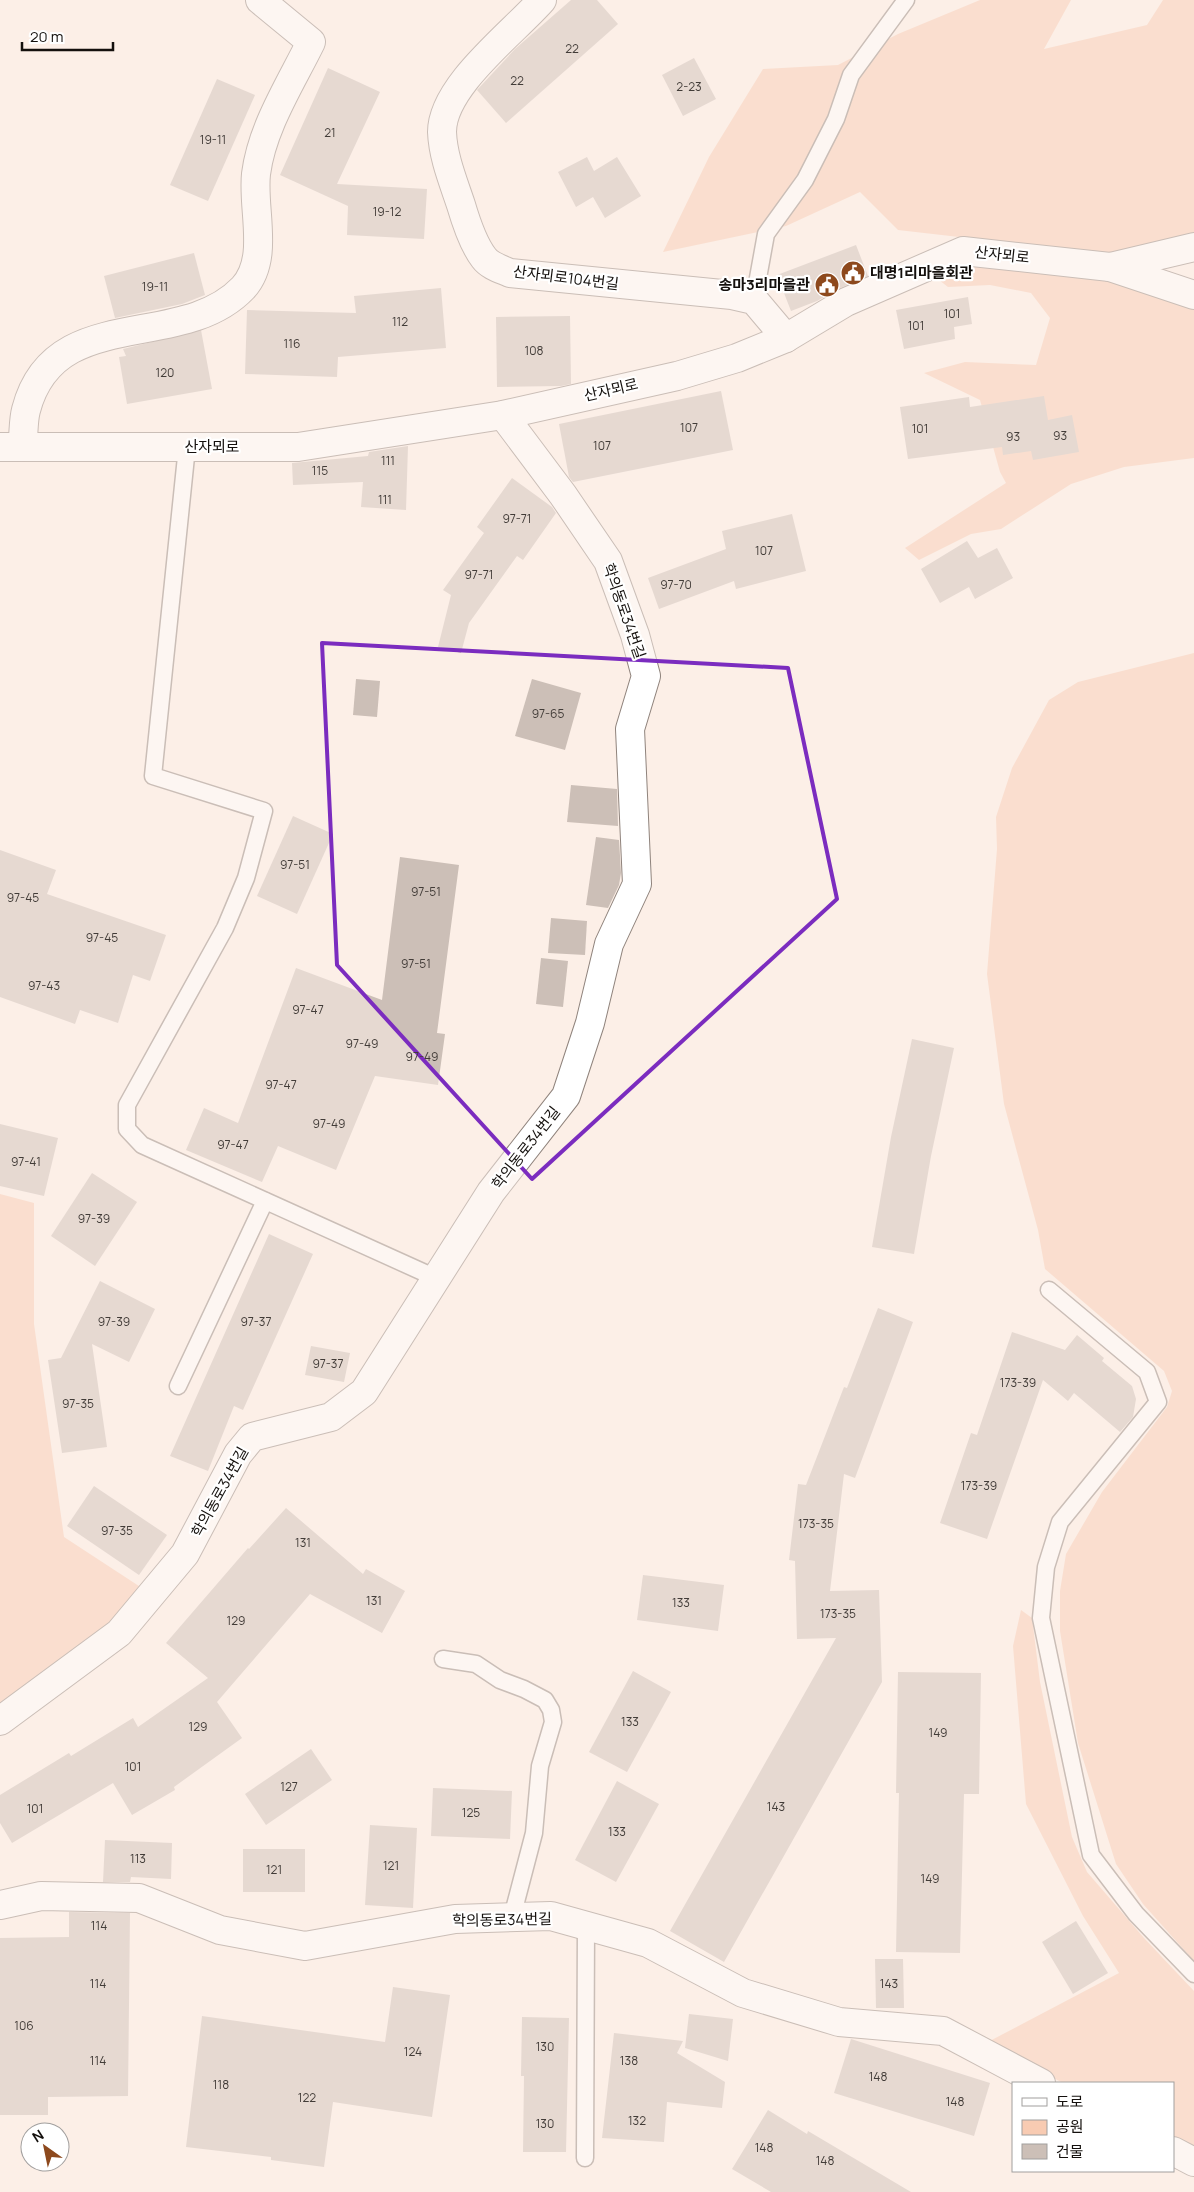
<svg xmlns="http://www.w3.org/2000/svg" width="1194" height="2192" font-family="Manrope,'Noto Sans KR',sans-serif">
	<rect width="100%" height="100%" fill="#fcefe7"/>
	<g fill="#f8cbb2">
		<path d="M 980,0 L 1071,0 L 1044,49 L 1147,25 L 1163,0 L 1194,0 L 1194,234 L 1117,255 L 898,230 L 860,192 L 786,226 L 663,252 L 709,157 L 763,69 L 838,65 L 898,34 Z"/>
		<path d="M 959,261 L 1095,276 L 1194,307 L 1194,458 L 1124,467 L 1071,484 L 1001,529 L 971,534 L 919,560 L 905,548 L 1006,483 L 1000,472 L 980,400 L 924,373 L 965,362 L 1036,365 L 1050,318 L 1031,293 L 990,285 L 948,287 L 930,273 Z"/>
		<path d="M 1194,653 L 1194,1961 L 1143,1904 L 1116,1864 L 1078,1743 L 1060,1631 L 1060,1591 L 1066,1554 L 1102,1492 L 1167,1407 L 1172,1391 L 1164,1371 L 1045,1269 L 1038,1230 L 1004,1104 L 987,974 L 997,849 L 996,817 L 1012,768 L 1049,700 L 1078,682 Z"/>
		<path d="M 0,1194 L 34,1203 L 34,1324 L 64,1537 L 145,1590 L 105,1633 L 0,1708 Z"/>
		<path d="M 1021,1610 L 1032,1618 L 1040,1682 L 1072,1837 L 1087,1872 L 1144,1938 L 1194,1991 L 1194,2152 L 1173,2141 L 1173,2083 L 1063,2083 L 986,2043 L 1119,1973 L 1083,1916 L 1026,1804 L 1013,1646 Z"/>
	</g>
	<g fill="#ccbfb7">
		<path d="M 571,0 L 597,0 L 618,24 L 506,123 L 477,90 L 515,49 Z"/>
		<path d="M 694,58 L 716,99 L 683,116 L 662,75 Z"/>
		<path d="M 328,68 L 380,92 L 337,184 L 427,189 L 424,239 L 347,235 L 348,206 L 280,175 Z"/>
		<path d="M 217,79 L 255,95 L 208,201 L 170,185 Z"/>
		<path d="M 587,157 L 594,171 L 617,157 L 641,196 L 605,218 L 593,197 L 576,207 L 558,172 Z"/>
		<path d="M 856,245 L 868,276 L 840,288 L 817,301 L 791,311 L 777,275 Z"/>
		<path d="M 194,253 L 205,295 L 182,304 L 115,318 L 104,276 Z"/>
		<path d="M 441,288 L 446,348 L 338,357 L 337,377 L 245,374 L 247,310 L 356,313 L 354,296 Z"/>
		<path d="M 968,297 L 972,324 L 954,327 L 955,339 L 904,349 L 896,310 Z"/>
		<path d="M 570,316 L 571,384 L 561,386 L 497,387 L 496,317 Z"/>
		<path d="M 201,330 L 212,389 L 127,404 L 119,357 L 126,356 L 123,349 Z"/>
		<path d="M 721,391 L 733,450 L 573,482 L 569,477 L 559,424 Z"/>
		<path d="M 1044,396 L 1048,420 L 1072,415 L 1079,452 L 1033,460 L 1031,451 L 1003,455 L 1002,447 L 908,459 L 900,407 L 969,397 L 970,407 Z"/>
		<path d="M 408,446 L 406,510 L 361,507 L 363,482 L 293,485 L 292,463 L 368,456 L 369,452 Z"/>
		<path d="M 512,478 L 552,507 L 556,513 L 523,560 L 517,556 L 469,623 L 461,653 L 438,647 L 451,595 L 443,590 L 484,533 L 477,527 Z"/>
		<path d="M 792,514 L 806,571 L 736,589 L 734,581 L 659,609 L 648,578 L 726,549 L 722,531 Z"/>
		<path d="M 967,541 L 978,558 L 997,548 L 1013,578 L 975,599 L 969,587 L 940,603 L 921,569 Z"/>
		<path d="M 356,679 L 380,681 L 377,717 L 353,715 Z"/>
		<path d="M 532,679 L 581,693 L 565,750 L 515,736 Z"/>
		<path d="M 571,785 L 617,789 L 618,826 L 567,822 Z"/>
		<path d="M 293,816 L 333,834 L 297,914 L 257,896 Z"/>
		<path d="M 596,837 L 619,840 L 621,873 L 619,885 L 608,908 L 586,905 Z"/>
		<path d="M 0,850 L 56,870 L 47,894 L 166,935 L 150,981 L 133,975 L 118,1023 L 80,1010 L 75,1024 L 0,997 Z"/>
		<path d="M 400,857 L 459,865 L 437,1033 L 445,1034 L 438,1085 L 375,1076 L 336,1170 L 278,1146 L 262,1182 L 186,1150 L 204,1108 L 238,1123 L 296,968 L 382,1000 Z"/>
		<path d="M 551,918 L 587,921 L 585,955 L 548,953 Z"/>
		<path d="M 541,958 L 568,961 L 563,1007 L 536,1004 Z"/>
		<path d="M 912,1039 L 954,1048 L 931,1156 L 914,1254 L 872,1247 L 891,1137 Z"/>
		<path d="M 0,1124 L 58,1138 L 44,1196 L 0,1186 Z"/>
		<path d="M 92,1173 L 137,1202 L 95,1266 L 51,1236 Z"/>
		<path d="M 269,1234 L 313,1254 L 243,1410 L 234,1406 L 208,1471 L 170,1456 Z"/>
		<path d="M 100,1281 L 155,1309 L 129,1362 L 92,1344 L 107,1447 L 62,1453 L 48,1360 L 61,1358 Z"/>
		<path d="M 878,1308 L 913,1322 L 855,1478 L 844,1474 L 830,1591 L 879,1590 L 882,1682 L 724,1962 L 670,1931 L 836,1638 L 797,1639 L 795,1561 L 789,1560 L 798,1484 L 806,1485 L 844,1387 L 847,1388 Z"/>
		<path d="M 1012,1332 L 1065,1350 L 1077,1335 L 1104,1358 L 1102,1361 L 1132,1386 L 1136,1399 L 1133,1417 L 1120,1432 L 1074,1393 L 1068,1401 L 1043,1380 L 987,1539 L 940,1523 L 971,1433 L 977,1435 Z"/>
		<path d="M 311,1346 L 350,1353 L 344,1382 L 305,1375 Z"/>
		<path d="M 94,1486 L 167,1535 L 139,1575 L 67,1526 Z"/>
		<path d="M 286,1508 L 363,1574 L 366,1569 L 405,1591 L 382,1633 L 310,1594 L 217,1702 L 242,1738 L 174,1787 L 175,1790 L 132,1815 L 113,1783 L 12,1843 L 0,1823 L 0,1795 L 69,1753 L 71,1756 L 133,1718 L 138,1727 L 208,1678 L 166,1643 L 248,1548 L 249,1549 Z"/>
		<path d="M 643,1575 L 724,1585 L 718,1631 L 637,1620 Z"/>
		<path d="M 633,1671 L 671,1692 L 627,1772 L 589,1752 Z"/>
		<path d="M 898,1672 L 981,1673 L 979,1794 L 964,1794 L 960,1953 L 896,1952 L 899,1793 L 896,1793 Z"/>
		<path d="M 311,1749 L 332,1780 L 266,1825 L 245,1794 Z"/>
		<path d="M 617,1781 L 659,1804 L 616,1882 L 575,1860 Z"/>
		<path d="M 433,1788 L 512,1791 L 510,1839 L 431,1836 Z"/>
		<path d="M 370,1825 L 417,1828 L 413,1908 L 365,1905 Z"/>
		<path d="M 105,1840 L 172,1843 L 171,1879 L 131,1877 L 130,1882 L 103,1882 Z"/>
		<rect x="243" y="1849" width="62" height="43"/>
		<path d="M 69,1912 L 130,1913 L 128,2096 L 48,2097 L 48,2115 L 0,2115 L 0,1938 L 69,1937 Z"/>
		<path d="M 1076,1921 L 1108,1973 L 1073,1994 L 1042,1942 Z"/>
		<path d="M 875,1959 L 903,1959 L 904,2008 L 876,2008 Z"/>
		<path d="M 393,1987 L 450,1995 L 432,2117 L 333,2102 L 324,2167 L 271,2160 L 271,2157 L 186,2147 L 202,2016 L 385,2042 Z"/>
		<path d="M 689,2014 L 733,2019 L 728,2061 L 685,2048 Z"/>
		<path d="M 522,2017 L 569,2018 L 566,2152 L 523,2152 L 524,2076 L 521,2076 Z"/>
		<path d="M 614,2033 L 683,2041 L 677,2053 L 725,2082 L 722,2108 L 667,2102 L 664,2142 L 602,2138 Z"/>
		<path d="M 851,2039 L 990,2083 L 974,2136 L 834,2093 Z"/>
		<path d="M 768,2110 L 807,2134 L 808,2131 L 911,2192 L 771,2192 L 732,2169 Z"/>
	</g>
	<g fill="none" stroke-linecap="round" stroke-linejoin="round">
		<defs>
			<g id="service">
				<path d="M 754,300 L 766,234 L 805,180 L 836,119 L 851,75 L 906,0"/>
				<path d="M 187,447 L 153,776 L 264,811 L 246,878 L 225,928 L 127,1105 L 127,1129 L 142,1145 L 436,1278"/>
				<path d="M 1049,1290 L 1147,1372 L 1158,1402 L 1060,1522 L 1046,1567 L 1041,1618 L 1091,1855 L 1136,1914 L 1194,1974"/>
				<path d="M 178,1386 L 265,1201"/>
				<path d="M 443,1659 L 476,1664 L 500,1680 L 524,1689 L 545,1700 L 551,1710 L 553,1722 L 540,1766 L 534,1833 L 512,1917"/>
				<path d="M 585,2158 L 586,1925"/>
			</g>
			<g id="minor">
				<path d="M 542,0 C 513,33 442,86 442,132 C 443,157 453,181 461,205 C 466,222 473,244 484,258 C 490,266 501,269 510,273 L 732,295 L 754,300 L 786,338"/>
				<path d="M 1110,267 L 1194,247"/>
				<path d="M 0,447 L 298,447 L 503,415 L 677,376 L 737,358 L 786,338 L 846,302 L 963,251 L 1110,267 L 1194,295"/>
				<path d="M 22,447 C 24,435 23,421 26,410 C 54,302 181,353 243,288 C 270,259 252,210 256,174 C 262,127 291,83 311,42 L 260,0"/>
				<path d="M 0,1721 L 119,1633 L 185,1554 L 238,1454 L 252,1437 L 331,1417 L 364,1392 L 491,1192 L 566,1096 L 590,1023 L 609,944 L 637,884 L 630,729 L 646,676 L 635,635 L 608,561 L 563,495 L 503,415"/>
				<path d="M 0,1905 L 41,1896 L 139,1898 L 220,1930 L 305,1946 L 455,1919 L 551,1916 L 648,1943 L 743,1993 L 839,2022 L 943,2031 L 1041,2083"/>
				<path d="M 1173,2151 L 1194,2162"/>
			</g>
		</defs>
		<use href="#service" stroke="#8f837c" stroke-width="19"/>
		<use href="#minor" stroke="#8f837c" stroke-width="30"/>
		<use href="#service" stroke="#fff" stroke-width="16"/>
		<use href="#minor" stroke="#fff" stroke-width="28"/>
	</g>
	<path d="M0 0H1194V2192H0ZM 322,643 L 788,668 L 837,899 L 532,1179 L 337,965 Z" fill="#fcefe7" fill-opacity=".55" fill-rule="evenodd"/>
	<path fill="none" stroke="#7b2cbf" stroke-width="4" stroke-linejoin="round" d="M 322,643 L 788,668 L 837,899 L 532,1179 L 337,965 Z"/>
	<defs>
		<symbol id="civic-disc" viewBox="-11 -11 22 22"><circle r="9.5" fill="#8d491d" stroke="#fff"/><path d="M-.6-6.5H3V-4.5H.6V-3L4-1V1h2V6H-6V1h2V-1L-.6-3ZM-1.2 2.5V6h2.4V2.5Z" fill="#fff"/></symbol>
	</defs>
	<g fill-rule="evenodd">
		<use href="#civic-disc" x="839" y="259" width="28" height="28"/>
		<use href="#civic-disc" x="813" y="271" width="28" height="28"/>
	</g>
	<g text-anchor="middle" stroke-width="4.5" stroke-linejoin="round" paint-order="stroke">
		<g font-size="12" fill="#423c38">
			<text x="572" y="53">22</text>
			<text x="517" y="85">22</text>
			<text x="689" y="91">2-23</text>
			<text x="330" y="137">21</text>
			<text x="213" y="144">19-11</text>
			<text x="387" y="216">19-12</text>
			<text x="155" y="291">19-11</text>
			<text x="952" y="318">101</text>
			<text x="400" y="326">112</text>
			<text x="916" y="330">101</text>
			<text x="292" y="348">116</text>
			<text x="534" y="355">108</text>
			<text x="165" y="377">120</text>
			<text x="689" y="432">107</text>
			<text x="920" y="433">101</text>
			<text x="1060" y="440">93</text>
			<text x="1013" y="441">93</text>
			<text x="602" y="450">107</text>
			<text x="388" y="465">111</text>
			<text x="320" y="475">115</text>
			<text x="385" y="504">111</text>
			<text x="517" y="523">97-71</text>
			<text x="764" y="555">107</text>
			<text x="479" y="579">97-71</text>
			<text x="676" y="589">97-70</text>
			<text x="548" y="718">97-65</text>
			<text x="295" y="869">97-51</text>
			<text x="426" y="896">97-51</text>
			<text x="23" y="902">97-45</text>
			<text x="102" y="942">97-45</text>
			<text x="416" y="968">97-51</text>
			<text x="44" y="990">97-43</text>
			<text x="308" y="1014">97-47</text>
			<text x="362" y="1048">97-49</text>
			<text x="422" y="1061">97-49</text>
			<text x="281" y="1089">97-47</text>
			<text x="329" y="1128">97-49</text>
			<text x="233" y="1149">97-47</text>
			<text x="26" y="1166">97-41</text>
			<text x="94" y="1223">97-39</text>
			<text x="114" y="1326">97-39</text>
			<text x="256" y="1326">97-37</text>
			<text x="328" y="1368">97-37</text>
			<text x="1018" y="1387">173-39</text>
			<text x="78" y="1408">97-35</text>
			<text x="979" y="1490">173-39</text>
			<text x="816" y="1528">173-35</text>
			<text x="117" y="1535">97-35</text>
			<text x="303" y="1547">131</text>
			<text x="374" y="1605">131</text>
			<text x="681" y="1607">133</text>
			<text x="838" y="1618">173-35</text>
			<text x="236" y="1625">129</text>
			<text x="630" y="1726">133</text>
			<text x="198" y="1731">129</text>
			<text x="938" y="1737">149</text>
			<text x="133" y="1771">101</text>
			<text x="289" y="1791">127</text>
			<text x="776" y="1811">143</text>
			<text x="35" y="1813">101</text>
			<text x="471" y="1817">125</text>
			<text x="617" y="1836">133</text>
			<text x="138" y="1863">113</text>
			<text x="391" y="1870">121</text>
			<text x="274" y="1874">121</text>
			<text x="930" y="1883">149</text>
			<text x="99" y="1930">114</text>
			<text x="98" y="1988">114</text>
			<text x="889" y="1988">143</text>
			<text x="24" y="2030">106</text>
			<text x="545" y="2051">130</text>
			<text x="413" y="2056">124</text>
			<text x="98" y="2065">114</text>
			<text x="629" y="2065">138</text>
			<text x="878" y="2081">148</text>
			<text x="221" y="2089">118</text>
			<text x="307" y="2102">122</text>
			<text x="955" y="2106">148</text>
			<text x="637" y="2125">132</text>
			<text x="545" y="2128">130</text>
			<text x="764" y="2152">148</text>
			<text x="825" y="2165">148</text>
		</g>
		<g font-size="15" fill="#14100d" stroke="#fff">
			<text transform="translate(1002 255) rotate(6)" y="5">산자뫼로</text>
			<text transform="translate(566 278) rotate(7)" y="5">산자뫼로104번길</text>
			<text transform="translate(611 390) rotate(-13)" y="5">산자뫼로</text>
			<text x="212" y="452">산자뫼로</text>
			<text transform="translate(624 611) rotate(71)" y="5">학의동로34번길</text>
			<text transform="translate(526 1148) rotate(-52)" y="5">학의동로34번길</text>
			<text transform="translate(220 1492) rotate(-61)" y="5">학의동로34번길</text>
			<text transform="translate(502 1920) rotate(-1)" y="5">학의동로34번길</text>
		</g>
		<g font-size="15" font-weight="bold" fill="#14100d" stroke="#fff" text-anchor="start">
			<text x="870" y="278">대명1리마을회관</text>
			<text x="810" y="290" text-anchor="end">송마3리마을관</text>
		</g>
	</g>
	<rect x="1012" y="2082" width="162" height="90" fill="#ffffff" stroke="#a19f9e"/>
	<rect x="1022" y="2098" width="25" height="8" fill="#ffffff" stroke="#a19f9e"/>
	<text x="1056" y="2107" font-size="15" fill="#14100d">도로</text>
	<rect x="1022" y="2120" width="25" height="15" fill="#f8cbb2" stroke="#a19f9e"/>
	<text x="1056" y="2132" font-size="15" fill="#14100d">공원</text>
	<rect x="1022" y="2144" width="25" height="15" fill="#ccbfb7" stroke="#a19f9e"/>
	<text x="1056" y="2157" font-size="15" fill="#14100d">건물</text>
	<g transform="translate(45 2147) rotate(327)"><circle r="24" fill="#ffffff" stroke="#a19f9e"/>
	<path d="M0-4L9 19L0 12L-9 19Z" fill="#8d491d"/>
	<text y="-8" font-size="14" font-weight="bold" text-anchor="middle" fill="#14100d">N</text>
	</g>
	<path d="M22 42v8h91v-8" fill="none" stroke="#14100d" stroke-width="2.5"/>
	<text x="30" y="42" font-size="15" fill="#14100d" stroke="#ffffff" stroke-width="4" paint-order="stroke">20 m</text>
</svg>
